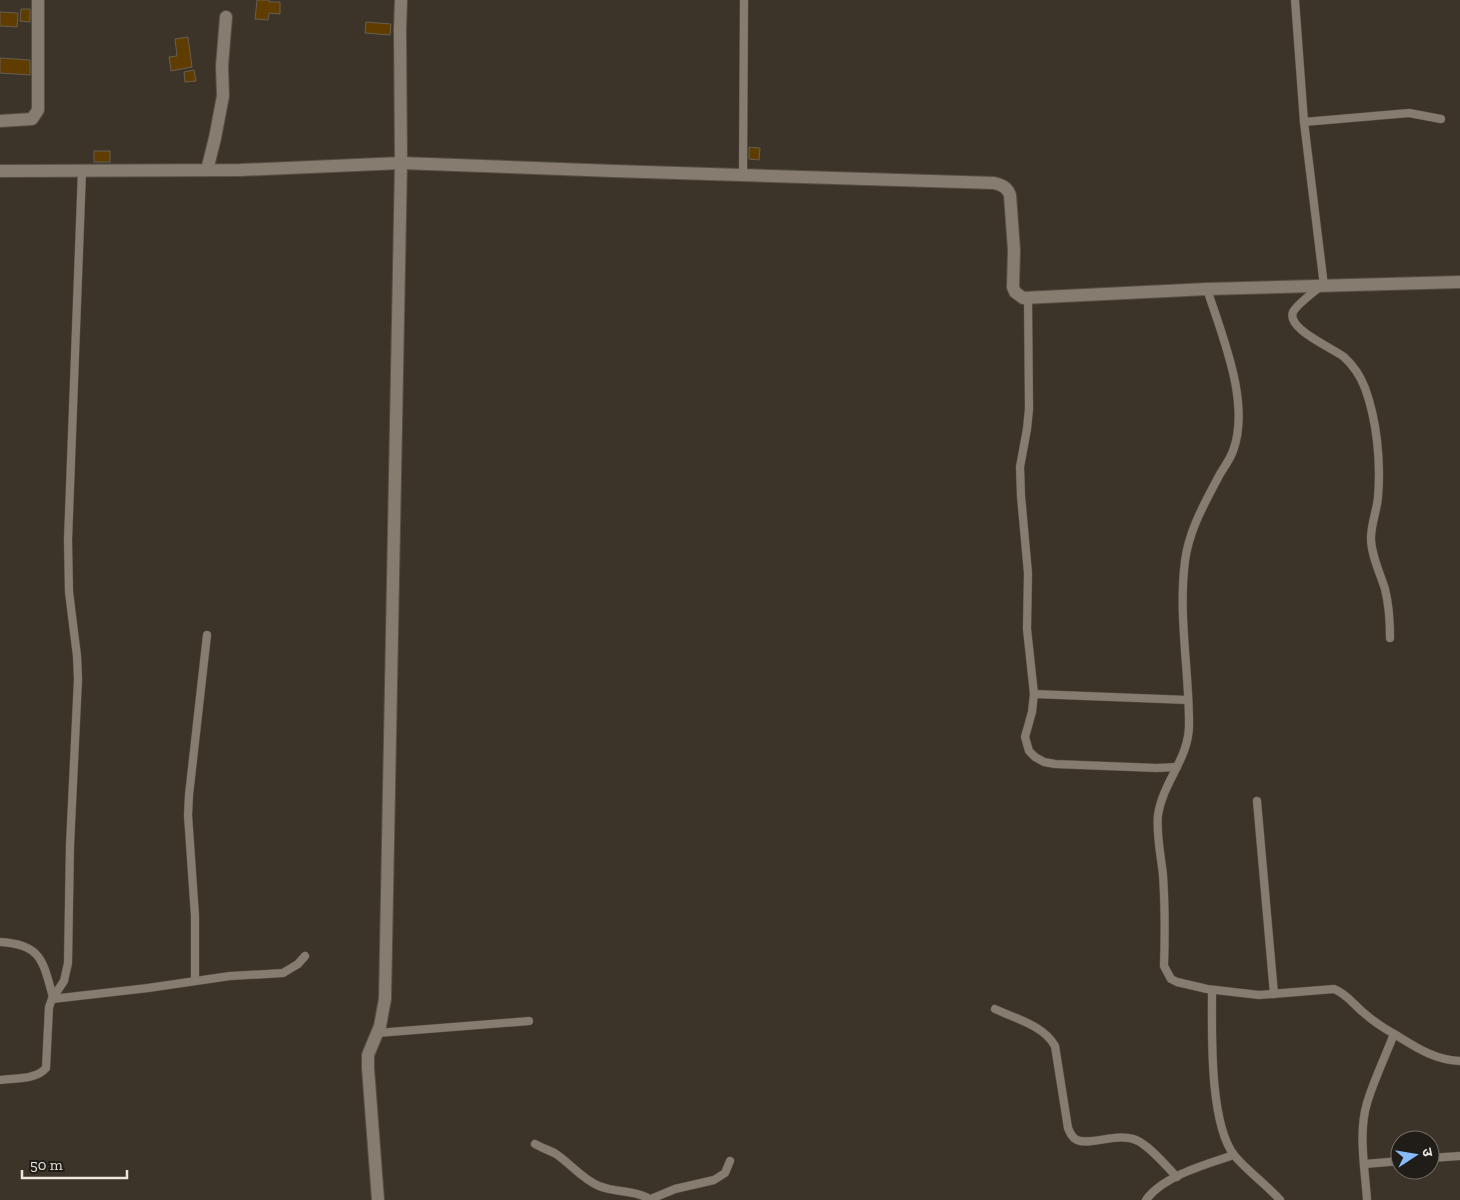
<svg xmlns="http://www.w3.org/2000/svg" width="1460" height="1200" font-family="'Zilla Slab','Noto Sans Devanagari',serif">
	<rect width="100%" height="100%" fill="#3c3429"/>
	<g fill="#5f3d00" stroke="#685e52">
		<path d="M 257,0 L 269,0 L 269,2 L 280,2 L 280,14 L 269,13 L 268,20 L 255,19 Z"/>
		<path d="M 21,9 L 30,9 L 30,22 L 20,21 Z"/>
		<path d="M 0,12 L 18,13 L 17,27 L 0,26 Z"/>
		<path d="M 366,22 L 391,24 L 390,35 L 365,33 Z"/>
		<path d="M 188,37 L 192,67 L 171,71 L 169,57 L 177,56 L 175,39 Z"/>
		<path d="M 0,58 L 30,60 L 30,75 L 0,73 Z"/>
		<path d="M 194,70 L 196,81 L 185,82 L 184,72 Z"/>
		<path d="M 749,147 L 760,148 L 759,160 L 749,159 Z"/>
		<rect x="94" y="151" width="16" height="11"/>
	</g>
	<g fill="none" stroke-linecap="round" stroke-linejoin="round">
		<defs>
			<g id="service">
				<path d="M 1295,0 L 1304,122 L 1324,286"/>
				<path d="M 1304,122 L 1409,113 L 1441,119"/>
				<path d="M 743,175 L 744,0"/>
				<path d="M 1321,286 C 1314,292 1297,304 1293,312 C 1286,329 1333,348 1344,357 C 1354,366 1360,375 1365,388 C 1377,421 1381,462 1378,497 C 1377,510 1371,524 1371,538 C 1371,555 1380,573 1385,589 C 1389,605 1390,622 1390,638"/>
				<path d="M 1207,289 C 1222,336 1251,403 1233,451 C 1230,459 1225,466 1220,474 C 1206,501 1189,529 1185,561 C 1178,615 1189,669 1189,723 C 1190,758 1163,781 1158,815 C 1156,834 1161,856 1163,875 C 1165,905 1165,936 1164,966 L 1171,979 L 1177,982 L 1207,989 L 1259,995 L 1334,989 C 1347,994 1354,1005 1364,1013 C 1374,1022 1385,1029 1396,1035 C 1417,1048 1435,1060 1460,1061"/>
				<path d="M 1028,298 L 1029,409 L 1027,429 L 1020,467 L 1021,496 L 1028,573 L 1027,629 L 1034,694 L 1032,712 L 1025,737 L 1029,751 L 1035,757 L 1044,762 L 1055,764 L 1157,768 L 1177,767"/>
				<path d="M 1034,694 L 1188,700"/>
				<path d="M 1257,801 L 1274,994"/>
				<path d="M 0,942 C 42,944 43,962 53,997"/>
				<path d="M 195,980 L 195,916 L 188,815 L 189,795 L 207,635"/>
				<path d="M 1212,990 C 1212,1031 1209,1122 1234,1155 C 1247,1171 1266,1184 1280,1200"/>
				<path d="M 52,999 L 148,988 L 230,976 L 283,973 L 298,964 L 305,956"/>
				<path d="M 995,1009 C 1016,1019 1043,1025 1055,1046 L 1068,1128 C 1070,1133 1072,1138 1077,1140 C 1090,1146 1118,1132 1136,1140 C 1150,1146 1166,1166 1177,1177"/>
				<path d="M 377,1033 L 529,1021"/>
				<path d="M 0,1080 C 14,1078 36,1080 46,1068 L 49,1007 L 52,999 L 64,981 L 68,963 L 70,845 L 78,679 L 77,656 L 69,592 L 68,540 L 82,171"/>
				<path d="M 535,1144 C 542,1148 549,1150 556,1154 C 571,1164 582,1179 599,1186 C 616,1193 637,1190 651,1200"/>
				<path d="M 1430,1158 L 1460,1156"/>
				<path d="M 1365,1164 L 1400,1161"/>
				<path d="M 651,1199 L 675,1189 L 714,1180 L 725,1173 L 730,1161"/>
				<path d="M 1146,1200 C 1163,1176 1207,1164 1234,1155"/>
				<path d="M 1367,1200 C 1365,1169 1358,1133 1367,1103 C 1374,1080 1385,1057 1394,1034"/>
			</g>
			<g id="minor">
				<path d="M 0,121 L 32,119 L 38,110 L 38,0"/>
				<path d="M 207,170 L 215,138 L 223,96 L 222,66 L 226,17"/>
				<path d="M 0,171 L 240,170 L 401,163 L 614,171 L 994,183 C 1002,185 1007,187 1010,195 L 1014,250 L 1013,287 L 1015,292 L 1023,298 L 1207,289 L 1460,282"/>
				<path d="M 378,1200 L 368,1068 L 368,1055 L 380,1026 L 385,999 L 401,163 L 400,29 L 401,0"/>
			</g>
		</defs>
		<use href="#service" stroke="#575047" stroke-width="9"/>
		<use href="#minor" stroke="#575047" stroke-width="14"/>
		<use href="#service" stroke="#867c6f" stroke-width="8"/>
		<use href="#minor" stroke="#867c6f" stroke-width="12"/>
	</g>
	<g transform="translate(1415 1155) rotate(78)"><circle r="24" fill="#201c17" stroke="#726d67"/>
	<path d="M0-4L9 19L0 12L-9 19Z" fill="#87bbfb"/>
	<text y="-8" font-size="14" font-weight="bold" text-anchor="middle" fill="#ece6df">उ</text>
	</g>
	<path d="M22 1170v8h105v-8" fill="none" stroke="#ece6df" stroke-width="2.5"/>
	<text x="30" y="1170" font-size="15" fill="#ece6df" stroke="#201c17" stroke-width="4" paint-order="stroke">50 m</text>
</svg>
